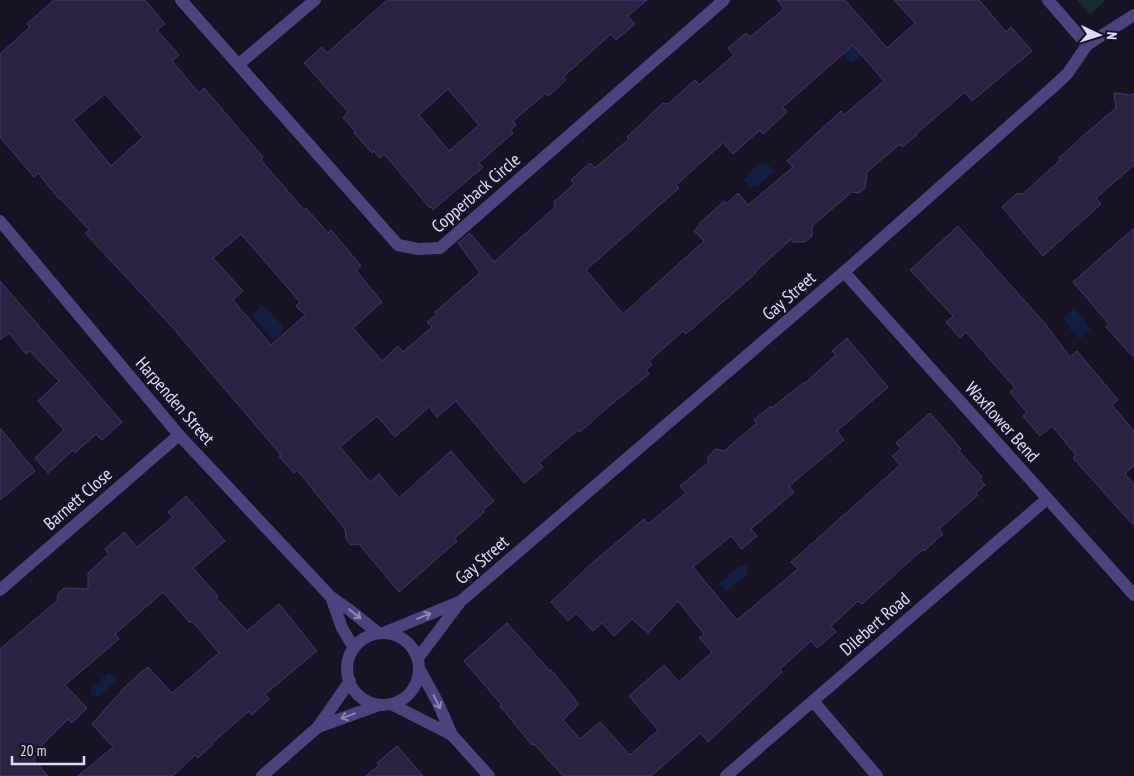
<svg xmlns="http://www.w3.org/2000/svg" width="1134" height="776" font-family="'PT Sans Narrow',sans-serif">
	<rect width="100%" height="100%" fill="#171224"/>
	<path fill="#152b2d" d="M 1077,0 L 1106,0 L 1090,15 Z"/>
	<g fill="#121e42">
		<path d="M 868,32 L 877,42 L 851,64 L 843,54 Z"/>
		<path d="M 765,162 L 774,171 L 759,185 L 751,187 L 743,180 L 757,165 Z"/>
		<path d="M 261,305 L 263,305 L 283,326 L 283,331 L 275,339 L 273,339 L 254,318 L 253,314 L 258,310 L 258,308 Z"/>
		<path d="M 1074,308 L 1088,325 L 1090,330 L 1080,339 L 1070,329 L 1070,325 L 1068,327 L 1067,324 L 1068,323 L 1063,319 Z"/>
		<path d="M 746,564 L 749,568 L 746,570 L 748,573 L 726,592 L 719,583 L 741,565 L 743,567 Z"/>
		<path d="M 109,672 L 117,680 L 98,698 L 96,695 L 91,695 L 91,689 Z"/>
	</g>
	<g fill="#2c2043" stroke="#47356c" fill-rule="evenodd">
		<path d="M 54,0 L 145,0 L 165,24 L 157,30 L 179,55 L 172,61 L 199,93 L 204,88 L 263,157 L 261,160 L 304,210 L 306,208 L 328,233 L 331,230 L 361,266 L 356,270 L 382,302 L 353,328 L 382,361 L 398,346 L 403,352 L 432,327 L 427,322 L 437,314 L 435,312 L 480,273 L 458,243 L 470,233 L 494,262 L 555,207 L 554,202 L 574,184 L 571,180 L 590,163 L 595,168 L 629,139 L 627,137 L 663,103 L 668,104 L 695,80 L 699,85 L 734,55 L 728,48 L 746,33 L 750,37 L 784,9 L 777,0 L 845,0 L 887,48 L 915,23 L 894,0 L 979,0 L 1006,32 L 1011,27 L 1032,51 L 972,101 L 965,92 L 916,134 L 917,135 L 902,147 L 900,144 L 867,172 L 865,188 L 859,193 L 852,192 L 812,226 L 812,236 L 805,242 L 793,242 L 791,239 L 755,272 L 756,273 L 686,334 L 683,331 L 649,361 L 652,365 L 646,370 L 649,374 L 608,407 L 580,432 L 578,430 L 539,463 L 543,467 L 524,483 L 456,401 L 437,417 L 429,407 L 395,437 L 377,416 L 340,447 L 370,482 L 379,474 L 399,498 L 451,451 L 494,501 L 483,510 L 484,512 L 455,538 L 457,541 L 399,592 L 359,544 L 351,545 L 346,539 L 345,529 L 297,470 L 294,473 L 279,456 L 281,455 L 166,320 L 85,233 L 89,230 L 60,198 L 59,199 L 38,173 L 34,177 L 0,137 L 0,54 L 30,27 L 27,24 ZM 853,45 L 884,81 L 844,115 L 841,111 L 787,161 L 793,167 L 748,205 L 738,193 L 726,204 L 724,201 L 699,224 L 700,225 L 694,231 L 704,241 L 623,314 L 586,270 L 679,188 L 676,185 L 723,143 L 733,154 L 760,130 L 763,134 L 787,112 L 783,107 ZM 105,94 L 143,137 L 111,166 L 73,120 ZM 241,234 L 300,302 L 296,306 L 305,315 L 271,345 L 233,300 L 243,291 L 213,258 Z"/>
		<path d="M 387,0 L 647,0 L 628,16 L 635,24 L 616,40 L 611,34 L 563,77 L 566,80 L 548,96 L 546,93 L 513,121 L 516,125 L 511,130 L 513,133 L 479,163 L 483,167 L 433,210 L 431,207 L 430,208 L 384,154 L 380,158 L 374,151 L 372,153 L 354,133 L 356,132 L 343,118 L 348,112 L 304,63 L 322,47 L 327,53 ZM 448,89 L 479,125 L 449,151 L 419,115 Z"/>
		<path d="M 1114,93 L 1132,95 L 1134,93 L 1134,165 L 1096,198 L 1101,204 L 1043,256 L 1002,207 L 1017,193 L 1019,195 L 1021,193 L 1023,194 L 1060,160 L 1059,158 L 1084,135 L 1116,108 Z"/>
		<path d="M 958,226 L 1047,326 L 1070,357 L 1077,351 L 1118,400 L 1112,405 L 1134,431 L 1134,465 L 1125,474 L 1134,484 L 1134,526 L 1073,458 L 1076,455 L 1052,426 L 1040,436 L 1023,416 L 1027,413 L 1010,392 L 1015,388 L 966,332 L 960,338 L 946,322 L 953,316 L 910,270 Z"/>
		<path d="M 1134,228 L 1134,358 L 1106,327 L 1109,324 L 1073,282 Z"/>
		<path d="M 0,281 L 122,422 L 102,440 L 96,434 L 75,453 L 73,450 L 48,473 L 35,458 L 64,430 L 38,401 L 59,381 L 30,351 L 26,354 L 9,333 L 0,340 Z"/>
		<path d="M 847,338 L 888,387 L 837,431 L 844,440 L 789,486 L 794,492 L 751,529 L 757,536 L 742,549 L 731,536 L 693,567 L 737,620 L 798,569 L 791,562 L 900,465 L 892,456 L 901,449 L 896,443 L 930,413 L 961,449 L 959,451 L 982,477 L 980,479 L 985,485 L 976,493 L 978,495 L 939,529 L 943,534 L 924,551 L 923,549 L 862,604 L 858,601 L 831,626 L 836,632 L 817,648 L 811,641 L 780,669 L 782,672 L 708,742 L 701,733 L 651,776 L 563,776 L 534,744 L 532,745 L 500,706 L 501,704 L 464,661 L 507,623 L 550,671 L 551,670 L 579,704 L 563,720 L 580,739 L 600,722 L 630,755 L 658,730 L 629,696 L 664,665 L 679,682 L 712,652 L 699,638 L 704,634 L 678,601 L 648,633 L 632,619 L 614,636 L 602,623 L 593,631 L 576,613 L 568,621 L 551,602 L 590,565 L 644,519 L 648,524 L 686,493 L 680,486 L 709,462 L 708,457 L 715,449 L 724,451 L 757,423 L 754,420 L 771,406 L 772,408 L 804,382 L 805,383 L 836,355 L 832,351 Z"/>
		<path d="M 0,428 L 35,471 L 0,500 Z"/>
		<path d="M 186,496 L 225,541 L 193,568 L 218,596 L 216,598 L 247,631 L 279,604 L 317,651 L 265,694 L 269,699 L 252,715 L 249,711 L 212,743 L 213,744 L 198,758 L 195,755 L 173,776 L 78,776 L 113,747 L 92,724 L 123,689 L 140,673 L 148,667 L 172,693 L 219,653 L 192,621 L 190,623 L 163,592 L 115,634 L 119,639 L 65,685 L 87,708 L 72,723 L 68,719 L 33,754 L 36,757 L 34,760 L 48,776 L 0,776 L 0,649 L 57,601 L 58,594 L 64,588 L 88,589 L 88,573 L 109,554 L 105,549 L 124,532 L 137,547 L 173,517 L 168,512 Z"/>
		<path d="M 397,746 L 423,776 L 366,776 L 379,765 L 377,763 Z"/>
	</g>
	<g fill="none" stroke-linecap="round" stroke-linejoin="round">
		<g stroke="#4d427d" stroke-width="12">
			<path d="M 181,0 L 398,245 L 418,249 L 440,248 L 724,0"/>
			<path d="M 1048,0 L 1087,45"/>
			<path d="M 239,64 L 315,0"/>
			<path d="M 0,221 L 179,435 L 331,597 L 351,611 L 378,633"/>
			<path d="M 844,272 L 1134,595"/>
			<path d="M 0,590 L 179,435"/>
			<path d="M 331,597 L 342,628 L 354,648"/>
			<path d="M 386,632 L 459,602"/>
			<circle cx="383" cy="669" r="36"/>
			<path d="M 418,658 L 461,601 L 844,272 L 1052,88 L 1068,73 L 1087,45 L 1134,15"/>
			<path d="M 420,670 L 438,703 L 452,735 L 489,776"/>
			<path d="M 813,701 L 877,776"/>
			<path d="M 391,704 L 452,735"/>
			<path d="M 318,727 L 379,705"/>
			<path d="M 262,776 L 318,727 L 350,681"/>
			<path d="M 726,776 L 1047,499"/>
		</g>
	</g>
	<defs><path id="oneway-shaft" d="M-6 0H5M1.5-3L5.5 0L1.5 3" fill="none" stroke-width="1.6" stroke-linecap="round" stroke-linejoin="round" transform="scale(1.25)"/></defs>
	<g stroke="#9086b5">
		<use href="#oneway-shaft" transform="translate(355 614) rotate(38)"/>
		<use href="#oneway-shaft" transform="translate(424 616) rotate(-22)"/>
		<use href="#oneway-shaft" transform="translate(437 702) rotate(63)"/>
		<use href="#oneway-shaft" transform="translate(348 716) rotate(160)"/>
	</g>
	<g text-anchor="middle" stroke-width="4" stroke-linejoin="round" paint-order="stroke">
		<g font-size="18" fill="#e2d9fa" stroke="#171224">
			<text transform="translate(476 193) rotate(-41)" y="6">Copperback Circle</text>
			<text transform="translate(789 296) rotate(-41)" y="6">Gay Street</text>
			<text transform="translate(175 401) rotate(49)" y="6">Harpenden Street</text>
			<text transform="translate(1002 422) rotate(48)" y="6">Waxflower Bend</text>
			<text transform="translate(78 499) rotate(-41)" y="6">Barnett Close</text>
			<text transform="translate(482 560) rotate(-41)" y="6">Gay Street</text>
			<text transform="translate(875 624) rotate(-41)" y="6">Dilebert Road</text>
		</g>
	</g>
	<g transform="translate(1099 35) rotate(94)" stroke="#171224" stroke-width="4" paint-order="stroke">
	<path d="M0-4L9 19L0 12L-9 19Z" fill="#e2d9fa"/>
	<text y="-8" font-size="14" font-weight="bold" text-anchor="middle" fill="#e2d9fa">N</text>
	</g>
	<path d="M12 756v8h72v-8" fill="none" stroke="#e2d9fa" stroke-width="2.5"/>
	<text x="20" y="756" font-size="15" fill="#e2d9fa" stroke="#171224" stroke-width="4" paint-order="stroke">20 m</text>
</svg>
